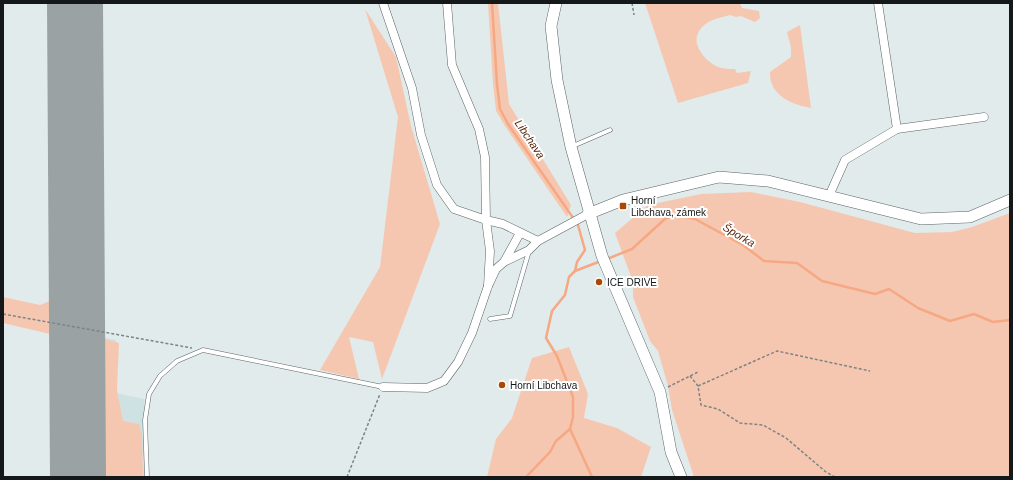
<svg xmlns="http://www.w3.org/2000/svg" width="1013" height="480" font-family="Arial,sans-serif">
	<rect width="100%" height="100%" fill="#e1ebec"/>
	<path fill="#cee2e4" d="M 56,3 L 93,3 L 96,336 L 116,340 L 116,393 L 144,399 L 149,477 L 56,477 Z"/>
	<g fill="#f6c7b0">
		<path d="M 53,3 L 65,3 L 69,477 L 56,477 L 58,349 L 55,339 L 55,314 L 54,335 L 3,323 L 3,297 L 40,305 L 55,299 Z"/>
		<path d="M 84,3 L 92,3 L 95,328 L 98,337 L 119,343 L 117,390 L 123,421 L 139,424 L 142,435 L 143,477 L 87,477 Z"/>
		<path d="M 488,3 L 498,3 L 509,104 L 571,205 L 567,217 L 505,126 L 496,111 L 493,84 Z"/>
		<path d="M 645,3 L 740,3 L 742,8 L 759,11 L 760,18 L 755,22 L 741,16 L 736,17 L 730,15 C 723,17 713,19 707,23 C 688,36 698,54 714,65 C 720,69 728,69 735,69 L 737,73 L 751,71 L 748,83 L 678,103 Z"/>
		<path d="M 365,9 L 396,57 L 411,126 L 440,224 L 382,379 L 373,342 L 349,337 L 359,379 L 320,370 L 380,267 L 398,117 Z"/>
		<path d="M 800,25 L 811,108 C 792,105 769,95 770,72 L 791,57 L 791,47 L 787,32 Z"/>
		<path d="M 751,192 L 800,202 L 915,233 L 952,232 L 972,227 L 1010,213 L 1010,477 L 694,477 L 672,410 L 668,386 L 658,351 L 650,341 L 633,297 L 633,282 L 615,233 L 648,205 L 701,194 Z"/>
		<path d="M 569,347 L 588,394 L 584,418 L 617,428 L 651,447 L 641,477 L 487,477 L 496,439 L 512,418 L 532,358 Z"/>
	</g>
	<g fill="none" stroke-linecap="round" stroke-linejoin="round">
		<g stroke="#f6a883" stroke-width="2.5">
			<path d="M 492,3 L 497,84 L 500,109 L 508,124 L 578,225 L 585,250 L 577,262 L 575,271"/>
			<path d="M 607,259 L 632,249 L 666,218 L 682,216 L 695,219 L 743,245 L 764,261 L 797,263 L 822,281 L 875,294 L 889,289 L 918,308 L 950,321 L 974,314 L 993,322 L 1010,320"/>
			<path d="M 570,429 L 592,477"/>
			<path d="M 526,477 L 550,452 L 556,441 L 570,429 L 573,417 L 573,397 L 557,356 L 546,338 L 552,311 L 565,295 L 569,277 L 575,271 L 601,261"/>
		</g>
		<path stroke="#9aa2a3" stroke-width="56" d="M 75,3 L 78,477"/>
		<defs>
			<g id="lane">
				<path d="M 573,146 L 610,130"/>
				<path d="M 490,319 L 510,316 L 529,251"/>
				<path d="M 147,477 L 145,420 L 149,394 L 160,376 L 177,361 L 203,350 L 383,387"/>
			</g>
			<g id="street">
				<path d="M 383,3 L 412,88 L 421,135 L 437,185 L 454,209 L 486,220 L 490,251 L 488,286"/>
				<path d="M 447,3 L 452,65 L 479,129 L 485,157 L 486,220 L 503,224 L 538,241 L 588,214"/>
				<path d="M 897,129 L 984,117"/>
				<path d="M 829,196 L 845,160 L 897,129 L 878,3"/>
				<path d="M 504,262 L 529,250 L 538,241"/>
				<path d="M 383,387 L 427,388 L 444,381 L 458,362 L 472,333 L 488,286 L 496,269 L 504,262 L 520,233"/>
			</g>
			<g id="secondary">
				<path d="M 556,3 L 551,26 L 557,80 L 571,147 L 602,256 L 660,392 L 671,452 L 681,477"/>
				<path d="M 588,214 L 623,200 L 719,177 L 768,181 L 921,219 L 970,217 L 1010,200"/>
			</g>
		</defs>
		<use href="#lane" stroke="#5c6566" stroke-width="5"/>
		<use href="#street" stroke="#5c6566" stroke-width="9"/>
		<use href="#secondary" stroke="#5c6566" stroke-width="12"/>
		<g stroke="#7d8485" stroke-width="1.5" stroke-dasharray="3 2" stroke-linecap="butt">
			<path d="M 632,3 L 634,15"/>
			<path d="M 3,314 L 192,348"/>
			<path d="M 690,376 L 698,386 L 701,405 L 718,409 L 740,423 L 763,425 L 786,438 L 826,472 L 835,477"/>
			<path d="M 698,386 L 777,351 L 870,371"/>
			<path d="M 668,387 L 698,372"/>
			<path d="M 347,477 L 380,394"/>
		</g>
		<use href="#lane" stroke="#fff" stroke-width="4"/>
		<use href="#street" stroke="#fff" stroke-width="8"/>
		<use href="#secondary" stroke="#fff" stroke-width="11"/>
	</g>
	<g fill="#aa4804" stroke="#fff" stroke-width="1.5">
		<rect x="619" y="202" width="8" height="8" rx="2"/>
		<circle cx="599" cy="282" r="4"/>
		<circle cx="502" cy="385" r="4"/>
	</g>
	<g text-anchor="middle" stroke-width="4" stroke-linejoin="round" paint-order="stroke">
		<g font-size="10" fill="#141818" stroke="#fff" text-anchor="start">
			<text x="631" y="204">Horní<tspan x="631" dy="12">Libchava, zámek</tspan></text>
			<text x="607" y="286">ICE DRIVE</text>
			<text x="510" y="389">Horní Libchava</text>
		</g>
		<g font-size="11" font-style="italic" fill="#552409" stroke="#fff">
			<text transform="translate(530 139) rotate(56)" y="4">Libchava</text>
			<text transform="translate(739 235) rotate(31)" y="4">Šporka</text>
		</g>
	</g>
	<rect width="1013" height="480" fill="none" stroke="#141818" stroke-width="8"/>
</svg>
